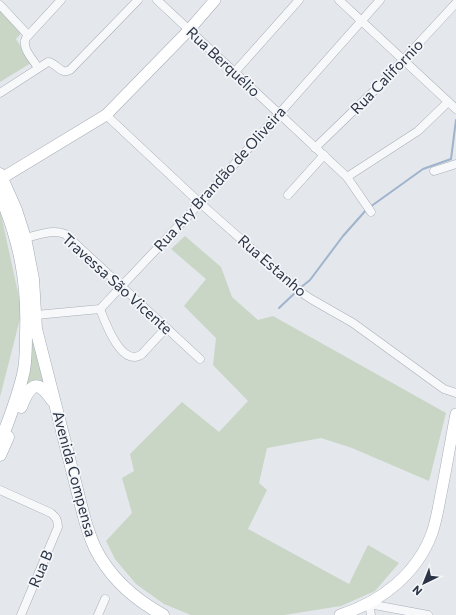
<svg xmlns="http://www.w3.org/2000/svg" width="456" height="615" font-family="Commissioner,sans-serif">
	<rect width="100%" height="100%" fill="#e4e7ec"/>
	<g fill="#c9d6c5">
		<path d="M 0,6 L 24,30 L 16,39 L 31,63 L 0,82 Z"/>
		<path d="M 0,210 L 22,311 L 0,397 Z"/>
		<path d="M 185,236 L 221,267 L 232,297 L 258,320 L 273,316 L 446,413 L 429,481 L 352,448 L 321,438 L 267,448 L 259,483 L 267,490 L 248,529 L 349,584 L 368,545 L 399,563 L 375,591 L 341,606 L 284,615 L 191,615 L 164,604 L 136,584 L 115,559 L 106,541 L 132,513 L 122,478 L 134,471 L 130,454 L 182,402 L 219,432 L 248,401 L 213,365 L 216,338 L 184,306 L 206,279 L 171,249 Z"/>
		<path d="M 34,335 L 47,389 L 43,386 L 17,409 Z"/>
	</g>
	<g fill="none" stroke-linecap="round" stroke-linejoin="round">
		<g stroke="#9fb4cc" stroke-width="2">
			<path d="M 370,207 L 423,169 L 451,159 L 456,120"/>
			<path d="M 300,288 L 310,280 L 343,236 L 367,209"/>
			<path d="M 279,308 L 297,291"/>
		</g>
		<defs>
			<g id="street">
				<path d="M 157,0 L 347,177 L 371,212"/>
				<path d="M 339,0 L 456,109"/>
				<path d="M 0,5 L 28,35"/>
				<path d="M 38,68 C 33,59 21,48 26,38 L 61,0"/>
				<path d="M 234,73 L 299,0"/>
				<path d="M 0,93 L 48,62 C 57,63 60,75 70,70 L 138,0"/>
				<path d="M 106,115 L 200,203 L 302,293 L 311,299 L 353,323 L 437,384 L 444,389 L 456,393"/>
				<path d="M 315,148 L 381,84 L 456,3"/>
				<path d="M 434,171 L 456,164"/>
				<path d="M 347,177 L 418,131 L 448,102"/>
				<path d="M 288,195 L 324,155"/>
				<path d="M 25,238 C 39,235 52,229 65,234 L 200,359"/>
				<path d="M 100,309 C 105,322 122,369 142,354 L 166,328"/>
				<path d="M 36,315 L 100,309 L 200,203 L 380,0"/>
				<path d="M 0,490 L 51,513 C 56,517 58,520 58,527 L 21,615"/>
				<path d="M 98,615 L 105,599"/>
				<path d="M 371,615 L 369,604 L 428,615"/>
			</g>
			<g id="secondary">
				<path d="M 2,178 L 106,115 L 189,30 L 215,0"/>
				<path d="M 340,615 C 381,602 417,574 432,533 C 437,519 439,503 442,489 C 447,464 451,439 456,414"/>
			</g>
			<g id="primary">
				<path d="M 0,174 L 16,210 L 25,238 L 33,279 L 36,329 L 83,513 C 86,525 90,537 95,548 C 110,578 134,599 163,615"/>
				<path d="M 0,195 C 20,241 28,284 26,334 C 26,346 26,359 24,370 C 19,395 9,419 0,443"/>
				<path d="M 21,407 C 29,387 36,376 52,400"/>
				<path d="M 0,455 L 8,437"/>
			</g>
		</defs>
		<use href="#street" stroke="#a9aeb7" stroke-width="9"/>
		<use href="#secondary" stroke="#a9aeb7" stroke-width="12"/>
		<use href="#primary" stroke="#a3abb8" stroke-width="13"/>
		<use href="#street" stroke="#f7f8fa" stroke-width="8"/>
		<use href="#secondary" stroke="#fff" stroke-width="11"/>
		<use href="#primary" stroke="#fff" stroke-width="12"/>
	</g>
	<g text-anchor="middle" stroke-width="3.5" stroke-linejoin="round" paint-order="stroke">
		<g font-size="15" fill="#2b3445" stroke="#f4f6f9">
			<text transform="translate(223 62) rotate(43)" y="5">Rua Berquélio</text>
			<text transform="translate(387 77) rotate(-46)" y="5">Rua Californio</text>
			<text transform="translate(220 179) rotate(-48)" y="5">Rua Ary Brandão de Oliveira</text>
			<text transform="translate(272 266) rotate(41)" y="5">Rua Estanho</text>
			<text transform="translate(117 284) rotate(42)" y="5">Travessa São Vicente</text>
			<text transform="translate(74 474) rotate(75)" y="5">Avenida Compensa</text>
			<text transform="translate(41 569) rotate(-67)" y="5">Rua B</text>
		</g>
	</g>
	<g transform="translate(424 583) rotate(223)" stroke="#f4f6f9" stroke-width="3" paint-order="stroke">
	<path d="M0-3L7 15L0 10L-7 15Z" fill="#2b3445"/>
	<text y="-6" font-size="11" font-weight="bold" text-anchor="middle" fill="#2b3445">N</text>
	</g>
</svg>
